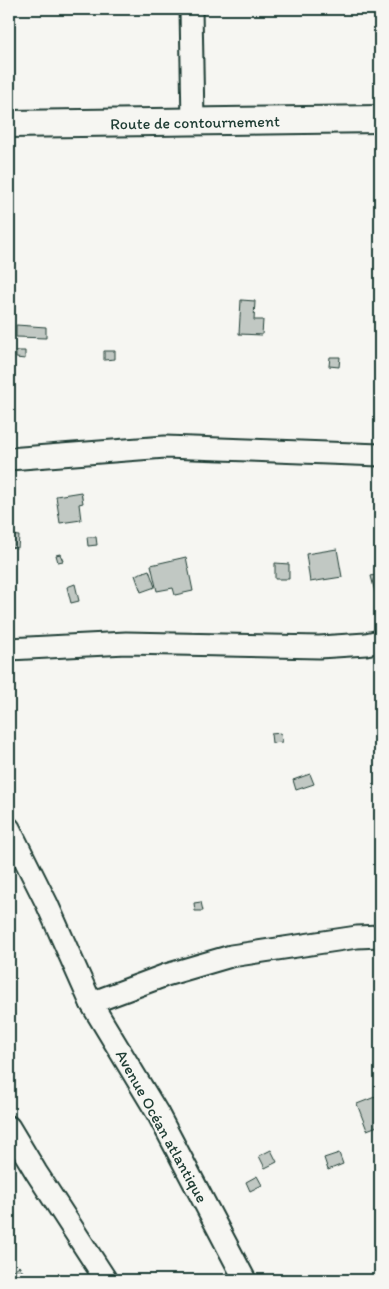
<svg xmlns="http://www.w3.org/2000/svg" width="389" height="1289" font-family="Itim,sans-serif">
	<rect width="100%" height="100%" fill="#f6f6f2"/>
	<filter id="ink" filterUnits="userSpaceOnUse"><feTurbulence type="fractalNoise" baseFrequency=".02" numOctaves="2"/><feDisplacementMap in="SourceGraphic" scale="10" xChannelSelector="R" yChannelSelector="G"/><feConvolveMatrix kernelMatrix="1 2 1 2 8 2 1 2 1" color-interpolation-filters="sRGB"/></filter>
	<g filter="url(#ink)">
		<g fill="#c1c8c3" stroke="#1f3d34">
			<path d="M 241,300 L 255,301 L 254,320 L 263,320 L 262,335 L 239,334 Z"/>
			<path d="M 16,325 L 46,327 L 46,338 L 16,337 Z"/>
			<path d="M 16,351 L 25,351 L 25,359 L 16,358 Z"/>
			<path d="M 104,351 L 115,351 L 115,359 L 104,360 Z"/>
			<path d="M 330,357 L 340,357 L 339,367 L 329,366 Z"/>
			<path d="M 81,492 L 83,503 L 79,504 L 81,520 L 60,523 L 56,496 Z"/>
			<path d="M 9,535 L 19,536 L 18,548 L 9,547 Z"/>
			<path d="M 87,537 L 96,537 L 97,545 L 88,546 Z"/>
			<path d="M 337,549 L 342,577 L 310,582 L 306,554 Z"/>
			<path d="M 60,554 L 63,561 L 58,562 L 56,555 Z"/>
			<path d="M 186,557 L 193,591 L 175,595 L 173,588 L 157,591 L 151,565 Z"/>
			<path d="M 275,563 L 289,564 L 289,579 L 275,579 Z"/>
			<path d="M 149,570 L 155,587 L 141,592 L 135,575 Z"/>
			<path d="M 380,574 L 380,612 L 371,576 Z"/>
			<path d="M 75,584 L 79,601 L 71,603 L 67,587 Z"/>
			<path d="M 281,733 L 282,742 L 272,743 L 271,734 Z"/>
			<path d="M 310,774 L 314,784 L 296,790 L 293,780 Z"/>
			<path d="M 201,902 L 203,911 L 195,911 L 194,903 Z"/>
			<path d="M 380,1095 L 380,1125 L 367,1130 L 357,1104 Z"/>
			<path d="M 271,1150 L 277,1162 L 265,1168 L 259,1156 Z"/>
			<path d="M 339,1153 L 343,1164 L 328,1170 L 324,1158 Z"/>
			<path d="M 257,1176 L 262,1185 L 250,1191 L 246,1182 Z"/>
			<path d="M 19,1266 L 28,1280 L 9,1280 L 9,1273 Z"/>
		</g>
		<g fill="none" stroke-linecap="round" stroke-linejoin="round">
			<defs>
				<g id="minor">
					<path d="M 191,9 L 193,122"/>
					<path d="M 9,459 L 165,447 L 380,455"/>
					<path d="M 9,649 L 126,643 L 319,647 L 366,644 L 380,641"/>
					<path d="M 9,828 L 47,904 L 91,1003 L 158,1114 L 245,1280"/>
					<path d="M 91,1003 L 166,975 L 231,956 L 357,937 L 380,936"/>
					<path d="M 9,1127 L 36,1172 L 106,1280"/>
				</g>
				<path id="tertiary" d="M 9,124 L 380,119"/>
			</defs>
			<use href="#minor" stroke="#1f3d34" stroke-width="25"/>
			<use href="#tertiary" stroke="#1f3d34" stroke-width="30"/>
			<use href="#minor" stroke="#f6f6f2" stroke-width="21"/>
			<use href="#tertiary" stroke="#f6f6f2" stroke-width="26"/>
		</g>
	</g>
	<g text-anchor="middle" stroke-width="4" stroke-linejoin="round" paint-order="stroke">
		<g font-size="16" fill="#1f3d34" stroke="#f6f6f2">
			<text transform="translate(195 122) rotate(-1)" y="6">Route de contournement</text>
			<text transform="translate(162 1126) rotate(61)" y="6">Avenue Océan atlantique</text>
		</g>
	</g>
	<rect width="389" height="1289" fill="none" stroke="#f6f6f2" stroke-width="30"/>
	<rect x="15" y="15" width="359" height="1259" fill="none" stroke="#1f3d34" stroke-width="2" filter="url(#ink)"/>
</svg>
